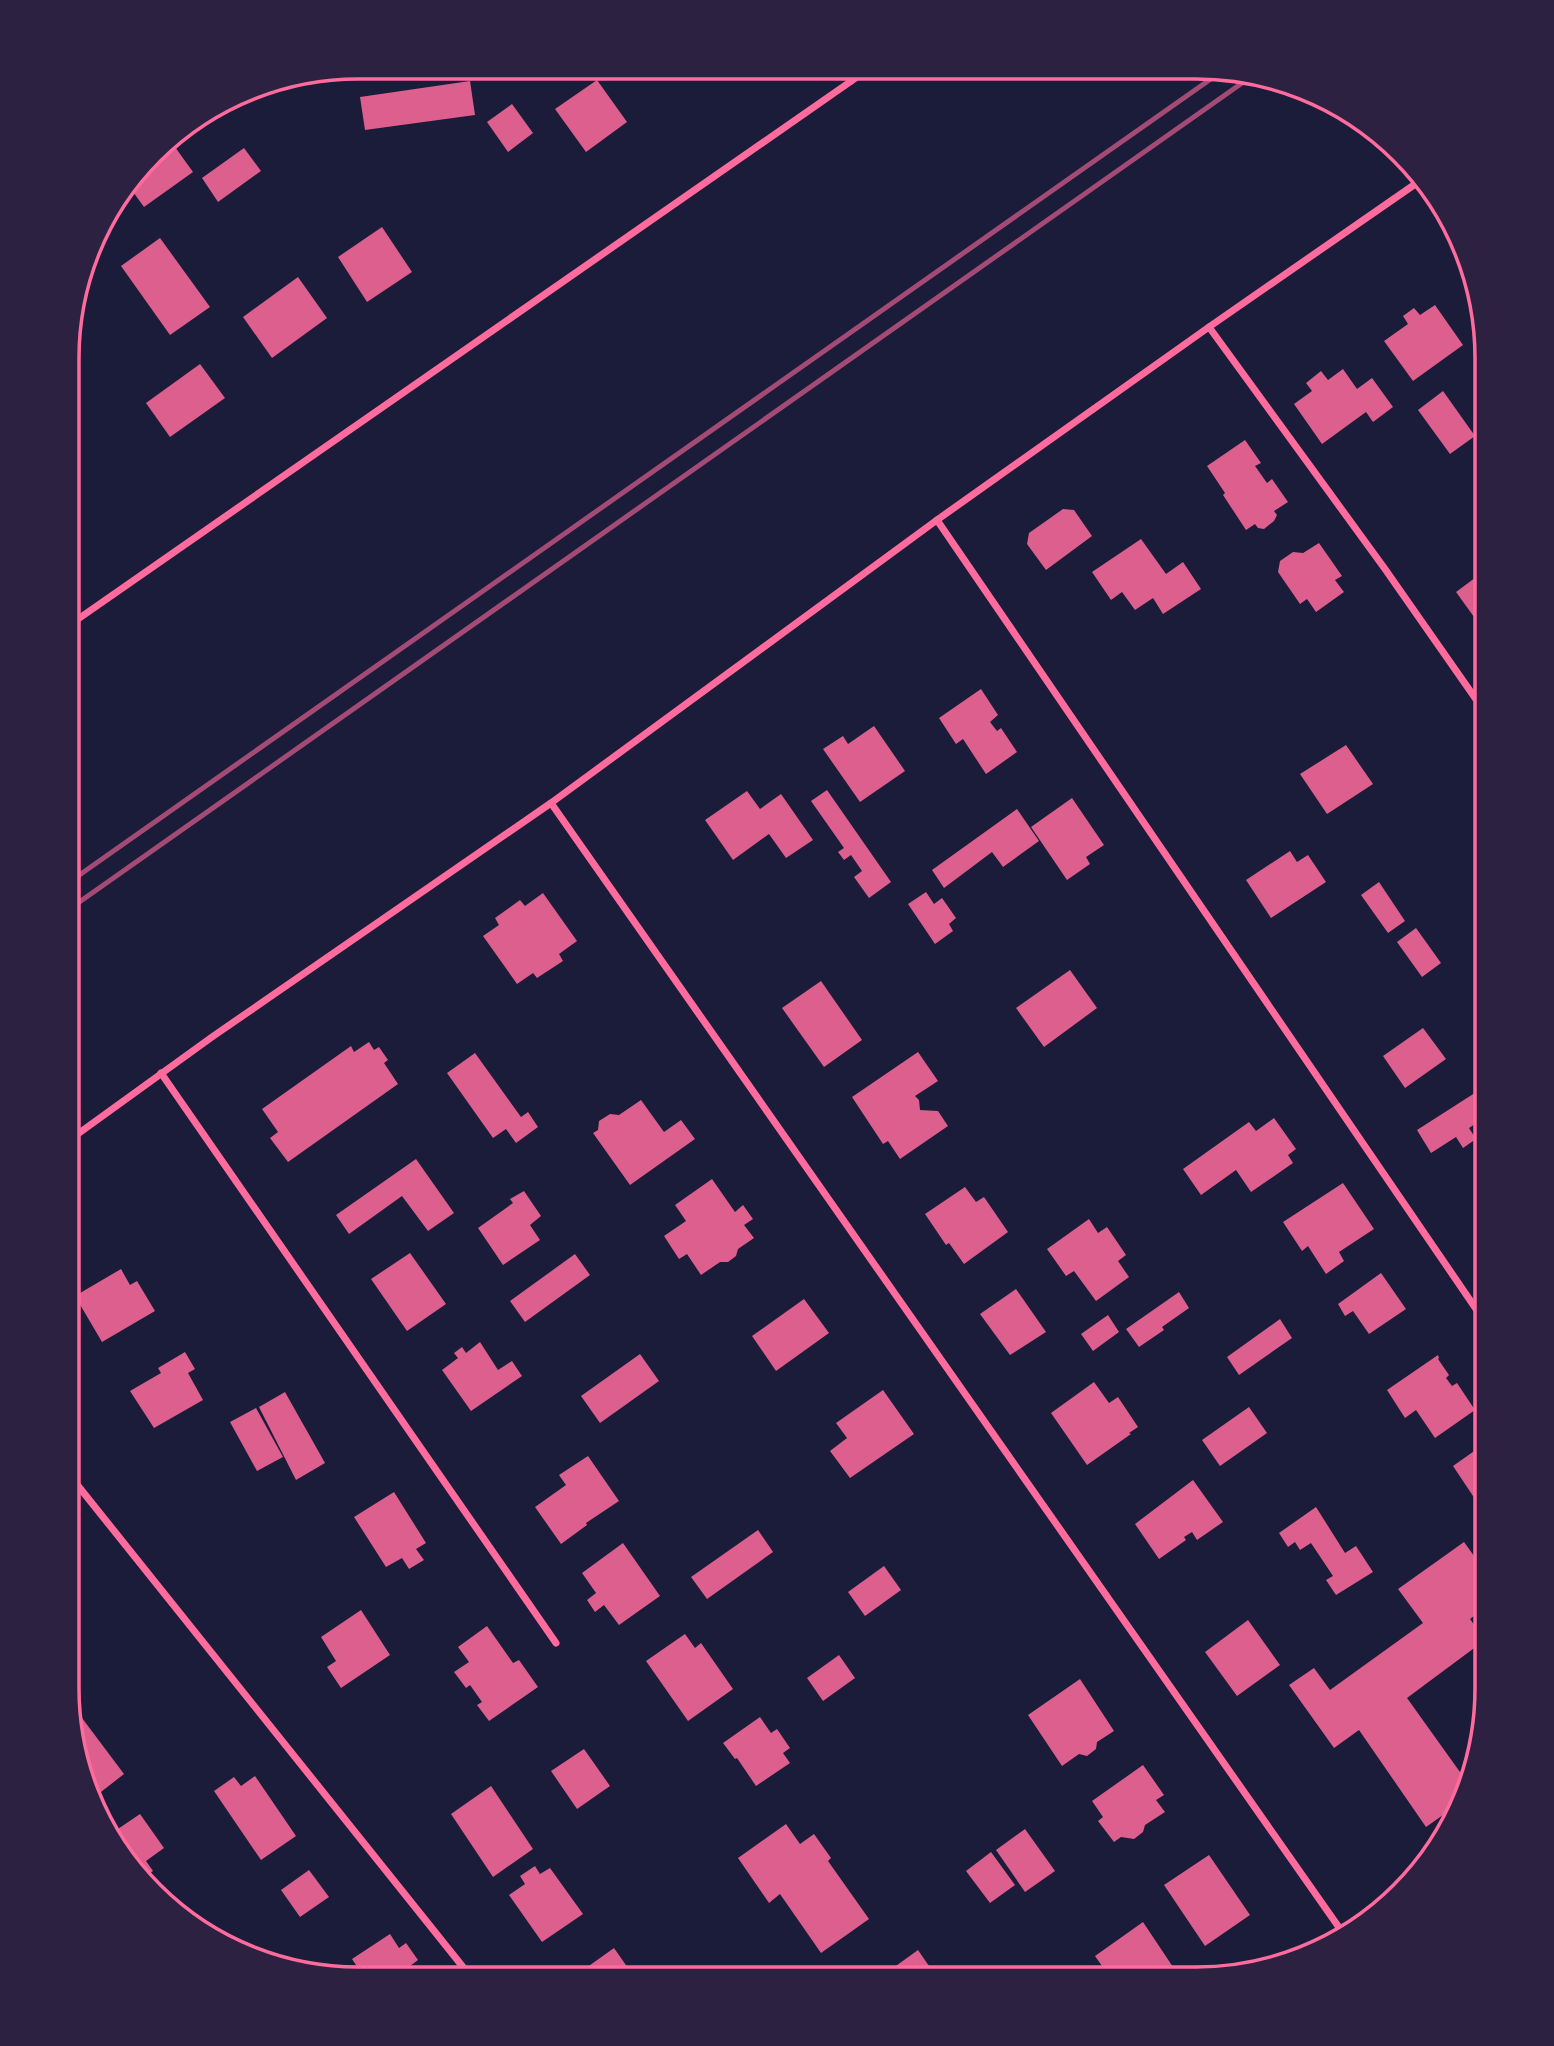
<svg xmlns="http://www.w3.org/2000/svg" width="1554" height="2046" font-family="'PT Sans',sans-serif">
	<rect width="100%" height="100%" fill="#1b1b3a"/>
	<g fill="#dd5f8e">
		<path d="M 597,80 L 627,122 L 586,152 L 555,109 Z"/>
		<path d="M 470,81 L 475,115 L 365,130 L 360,97 Z"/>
		<path d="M 512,104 L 533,133 L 508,152 L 487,122 Z"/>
		<path d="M 175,147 L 193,172 L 144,207 L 128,185 L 136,175 Z"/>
		<path d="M 244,148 L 261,171 L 218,202 L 202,178 Z"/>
		<path d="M 382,227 L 412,272 L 367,302 L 338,257 Z"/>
		<path d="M 160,238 L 210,307 L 170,335 L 121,266 Z"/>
		<path d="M 298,277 L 327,318 L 272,358 L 243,317 Z"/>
		<path d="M 1435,305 L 1463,345 L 1413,381 L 1384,341 L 1408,324 L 1403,316 L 1414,308 L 1420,315 Z"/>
		<path d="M 200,364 L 225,398 L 170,437 L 146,403 Z"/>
		<path d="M 1343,369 L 1357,389 L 1372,378 L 1393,407 L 1373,422 L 1366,412 L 1322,444 L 1294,404 L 1312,391 L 1306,383 L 1321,371 L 1328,380 Z"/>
		<path d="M 1443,391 L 1475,436 L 1450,454 L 1418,410 Z"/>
		<path d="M 1245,440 L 1261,463 L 1255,466 L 1267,483 L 1272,479 L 1288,502 L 1274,511 L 1277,515 L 1274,521 L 1264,529 L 1258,528 L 1255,524 L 1246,530 L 1223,495 L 1225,493 L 1207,466 Z"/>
		<path d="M 1063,509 L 1074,510 L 1092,536 L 1046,570 L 1027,544 L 1029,533 Z"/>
		<path d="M 1141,539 L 1166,574 L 1183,562 L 1201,589 L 1163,614 L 1153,598 L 1135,610 L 1122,592 L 1111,600 L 1092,572 Z"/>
		<path d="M 1319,543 L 1342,576 L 1335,580 L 1344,592 L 1316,612 L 1307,599 L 1300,604 L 1278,572 L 1280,561 L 1293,552 L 1303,553 Z"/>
		<path d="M 1487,569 L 1487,635 L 1456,592 Z"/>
		<path d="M 981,689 L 998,715 L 990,722 L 997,731 L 1001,728 L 1017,752 L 986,774 L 963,739 L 956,744 L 939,718 Z"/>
		<path d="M 874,726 L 905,771 L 860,802 L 823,749 L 843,736 L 848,744 Z"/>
		<path d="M 1346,745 L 1373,784 L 1327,814 L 1300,774 Z"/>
		<path d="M 827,790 L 891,882 L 869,898 L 854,877 L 862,871 L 851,855 L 844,860 L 838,852 L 844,848 L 811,801 Z"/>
		<path d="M 747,791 L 760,809 L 781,794 L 813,840 L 786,858 L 769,834 L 733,860 L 705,820 Z"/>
		<path d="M 1072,798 L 1104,845 L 1086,857 L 1090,864 L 1067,880 L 1031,827 Z"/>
		<path d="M 1017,809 L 1039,841 L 1003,867 L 992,852 L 944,888 L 932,870 Z"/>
		<path d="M 1290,851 L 1297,862 L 1308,855 L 1326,882 L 1271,918 L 1246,880 Z"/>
		<path d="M 1379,882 L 1405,921 L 1388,933 L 1361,895 Z"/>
		<path d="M 926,892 L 934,904 L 942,898 L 956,918 L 949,924 L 953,931 L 935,944 L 908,904 Z"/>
		<path d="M 543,893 L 577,941 L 559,954 L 563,961 L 537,978 L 533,973 L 517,984 L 483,936 L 499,925 L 495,918 L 520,900 L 525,906 Z"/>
		<path d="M 1416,928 L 1441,963 L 1422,977 L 1397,942 Z"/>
		<path d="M 1070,970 L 1097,1008 L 1044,1047 L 1016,1008 Z"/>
		<path d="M 821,981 L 862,1040 L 824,1067 L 782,1008 Z"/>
		<path d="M 1423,1028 L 1446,1059 L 1405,1088 L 1383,1056 Z"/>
		<path d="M 369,1042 L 374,1050 L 379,1047 L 388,1060 L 384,1063 L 398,1084 L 288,1162 L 270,1138 L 278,1132 L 262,1109 L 351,1046 L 354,1052 Z"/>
		<path d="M 918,1052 L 938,1081 L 915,1096 L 919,1100 L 920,1110 L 938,1111 L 948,1126 L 900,1159 L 888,1141 L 883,1144 L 852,1097 Z"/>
		<path d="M 475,1053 L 521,1117 L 528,1112 L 538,1127 L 516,1143 L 506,1129 L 493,1138 L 447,1073 Z"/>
		<path d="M 1481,1089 L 1487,1097 L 1487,1116 L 1469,1128 L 1476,1139 L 1463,1148 L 1456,1137 L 1431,1153 L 1417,1130 Z"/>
		<path d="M 641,1100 L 664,1132 L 681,1120 L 695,1139 L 630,1185 L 593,1133 L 598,1130 L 599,1121 L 610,1114 L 619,1115 Z"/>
		<path d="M 1274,1118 L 1296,1149 L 1288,1155 L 1293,1163 L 1251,1192 L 1236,1170 L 1201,1195 L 1183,1169 L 1249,1122 L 1256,1131 Z"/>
		<path d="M 416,1159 L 454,1213 L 428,1231 L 402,1196 L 349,1234 L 336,1215 Z"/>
		<path d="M 712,1179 L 735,1212 L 743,1205 L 753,1219 L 744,1225 L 754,1238 L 738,1249 L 736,1256 L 728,1262 L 720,1262 L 701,1275 L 687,1254 L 679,1259 L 664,1236 L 686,1221 L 675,1205 Z"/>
		<path d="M 1343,1183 L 1374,1229 L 1339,1252 L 1344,1261 L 1326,1274 L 1308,1246 L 1302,1251 L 1283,1222 Z"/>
		<path d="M 965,1187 L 976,1202 L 984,1197 L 1008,1232 L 964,1264 L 949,1243 L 946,1245 L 925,1214 Z"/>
		<path d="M 524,1191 L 541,1216 L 530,1225 L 540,1240 L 503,1265 L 478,1228 L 513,1203 L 510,1199 Z"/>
		<path d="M 1089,1219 L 1098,1233 L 1107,1227 L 1126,1255 L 1118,1261 L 1129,1277 L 1096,1301 L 1074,1271 L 1066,1276 L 1047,1249 Z"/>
		<path d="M 410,1253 L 446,1304 L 407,1331 L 371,1279 Z"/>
		<path d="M 575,1254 L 590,1275 L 525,1322 L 510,1301 Z"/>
		<path d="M 121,1269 L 130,1285 L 137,1281 L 155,1311 L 102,1342 L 75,1296 Z"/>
		<path d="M 1381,1273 L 1406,1309 L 1369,1334 L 1353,1311 L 1345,1316 L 1338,1304 Z"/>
		<path d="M 1016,1289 L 1046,1332 L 1010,1355 L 980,1314 Z"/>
		<path d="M 1179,1292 L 1189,1308 L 1162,1327 L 1164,1330 L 1139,1347 L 1126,1329 Z"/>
		<path d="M 804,1299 L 829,1333 L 776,1371 L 752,1336 Z"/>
		<path d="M 1108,1315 L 1119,1332 L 1093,1351 L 1081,1334 Z"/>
		<path d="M 1280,1319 L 1292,1338 L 1239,1375 L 1227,1357 Z"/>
		<path d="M 480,1342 L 498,1370 L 512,1361 L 522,1376 L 471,1411 L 442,1370 L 458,1358 L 454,1353 L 462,1347 L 466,1353 Z"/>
		<path d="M 185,1352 L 195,1369 L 188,1373 L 203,1400 L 154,1428 L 130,1391 L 161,1373 L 158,1368 Z"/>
		<path d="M 640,1354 L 659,1381 L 600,1423 L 581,1396 Z"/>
		<path d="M 1438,1355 L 1439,1358 L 1438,1359 L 1449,1375 L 1446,1378 L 1452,1386 L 1457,1383 L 1475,1410 L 1435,1438 L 1416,1410 L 1405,1418 L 1387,1390 Z"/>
		<path d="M 1094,1382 L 1109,1403 L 1118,1397 L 1138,1427 L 1129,1433 L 1131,1434 L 1087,1465 L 1051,1413 Z"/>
		<path d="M 883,1390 L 914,1434 L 850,1478 L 830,1451 L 847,1438 L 836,1423 Z"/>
		<path d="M 285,1392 L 325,1463 L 296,1480 L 259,1407 Z"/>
		<path d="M 1249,1407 L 1267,1433 L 1220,1466 L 1202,1440 Z"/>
		<path d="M 256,1408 L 283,1457 L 257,1471 L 230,1422 Z"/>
		<path d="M 1487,1442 L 1487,1490 L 1475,1499 L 1453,1466 Z"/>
		<path d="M 588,1456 L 619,1501 L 586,1523 L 587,1525 L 561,1544 L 535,1507 L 566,1485 L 559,1475 Z"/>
		<path d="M 1193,1480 L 1223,1522 L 1197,1540 L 1192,1532 L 1184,1537 L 1186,1540 L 1159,1559 L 1135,1524 Z"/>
		<path d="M 394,1492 L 426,1543 L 416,1549 L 424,1560 L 409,1569 L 402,1558 L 386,1567 L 354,1517 Z"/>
		<path d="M 1316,1507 L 1345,1553 L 1356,1546 L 1373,1572 L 1336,1595 L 1326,1580 L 1333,1576 L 1311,1543 L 1300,1550 L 1295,1542 L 1288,1547 L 1279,1533 Z"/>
		<path d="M 758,1530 L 773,1552 L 707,1599 L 691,1577 Z"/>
		<path d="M 1464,1542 L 1487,1574 L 1487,1606 L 1470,1619 L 1485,1640 L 1407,1698 L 1470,1786 L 1463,1801 L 1426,1827 L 1359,1730 L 1334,1748 L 1289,1685 L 1314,1668 L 1330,1690 L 1423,1623 L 1398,1589 Z"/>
		<path d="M 623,1543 L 660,1596 L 619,1625 L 604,1605 L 595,1612 L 587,1600 L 596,1593 L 582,1573 Z"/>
		<path d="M 884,1566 L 901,1590 L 865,1616 L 848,1592 Z"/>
		<path d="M 361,1610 L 390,1655 L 341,1688 L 327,1667 L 336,1661 L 321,1637 Z"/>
		<path d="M 1248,1620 L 1280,1665 L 1237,1696 L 1205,1652 Z"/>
		<path d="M 487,1626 L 513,1663 L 519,1660 L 538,1687 L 489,1721 L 477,1705 L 482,1702 L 470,1685 L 466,1688 L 454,1672 L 469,1662 L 458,1647 Z"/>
		<path d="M 685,1634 L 695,1648 L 701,1643 L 733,1689 L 688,1721 L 646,1661 Z"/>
		<path d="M 839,1655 L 855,1678 L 823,1701 L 807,1678 Z"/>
		<path d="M 1080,1679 L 1114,1731 L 1097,1742 L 1096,1749 L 1087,1756 L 1079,1754 L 1062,1766 L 1028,1715 Z"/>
		<path d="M 70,1702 L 124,1774 L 92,1799 L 84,1763 Z"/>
		<path d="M 760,1717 L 771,1733 L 777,1729 L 790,1748 L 783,1753 L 790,1763 L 756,1786 L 737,1758 L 735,1759 L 723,1743 Z"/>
		<path d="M 584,1749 L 610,1786 L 577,1809 L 551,1771 Z"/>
		<path d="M 1143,1765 L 1164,1795 L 1156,1800 L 1165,1812 L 1145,1825 L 1143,1832 L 1134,1839 L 1121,1837 L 1114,1842 L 1098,1821 L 1103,1817 L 1092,1801 Z"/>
		<path d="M 255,1776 L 296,1836 L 261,1860 L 214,1791 L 234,1777 L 241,1786 Z"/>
		<path d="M 491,1786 L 533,1849 L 493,1877 L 451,1814 Z"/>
		<path d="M 140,1814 L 164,1848 L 146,1861 L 153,1871 L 141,1880 L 109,1835 Z"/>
		<path d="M 786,1824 L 800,1844 L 814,1834 L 831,1858 L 828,1861 L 869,1919 L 821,1953 L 780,1894 L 769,1903 L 738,1858 Z"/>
		<path d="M 1025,1829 L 1055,1871 L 1025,1892 L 996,1850 Z"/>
		<path d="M 991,1852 L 1015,1885 L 990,1903 L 966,1871 Z"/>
		<path d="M 1209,1855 L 1250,1915 L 1205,1946 L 1164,1885 Z"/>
		<path d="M 535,1866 L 540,1874 L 550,1868 L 583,1914 L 542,1942 L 509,1895 L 525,1884 L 520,1876 Z"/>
		<path d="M 309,1870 L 329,1897 L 300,1917 L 281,1890 Z"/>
		<path d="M 1143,1922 L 1177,1973 L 1167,1979 L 1111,1979 L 1095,1956 Z"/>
		<path d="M 390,1934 L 399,1948 L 406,1943 L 418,1960 L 410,1966 L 419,1977 L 364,1977 L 352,1959 Z"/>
		<path d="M 614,1948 L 635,1978 L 572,1978 Z"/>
		<path d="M 918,1950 L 938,1979 L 900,1979 L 893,1968 Z"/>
	</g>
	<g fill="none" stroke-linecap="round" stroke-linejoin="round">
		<g stroke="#ff6b9d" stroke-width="7">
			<path d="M 842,68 L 851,81"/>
			<path d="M 1209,327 L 1385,569 L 1487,715"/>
			<path d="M 937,520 L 1487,1325"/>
			<path d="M 68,626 L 870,68"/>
			<path d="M 551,803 L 1345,1936"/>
			<path d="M 161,1073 L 556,1643"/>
			<path d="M 68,1141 L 212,1037 L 551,803 L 937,520 L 1209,327 L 1424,178"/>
			<path d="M 67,1472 L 471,1977"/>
		</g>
		<g stroke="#a44b75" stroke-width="5">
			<path d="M 68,883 L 1225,69"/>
			<path d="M 68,910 L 1252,76"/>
		</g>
	</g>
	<path d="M0 0H1554V2046H0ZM358 79H1196A279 279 0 0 1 1475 358V1688A279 279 0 0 1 1196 1967H358A279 279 0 0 1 79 1688V358A279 279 0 0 1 358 79Z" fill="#2d2142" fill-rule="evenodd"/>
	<path fill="none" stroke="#ff6b9d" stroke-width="3.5" d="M358 79H1196A279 279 0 0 1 1475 358V1688A279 279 0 0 1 1196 1967H358A279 279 0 0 1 79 1688V358A279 279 0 0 1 358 79Z"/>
</svg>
